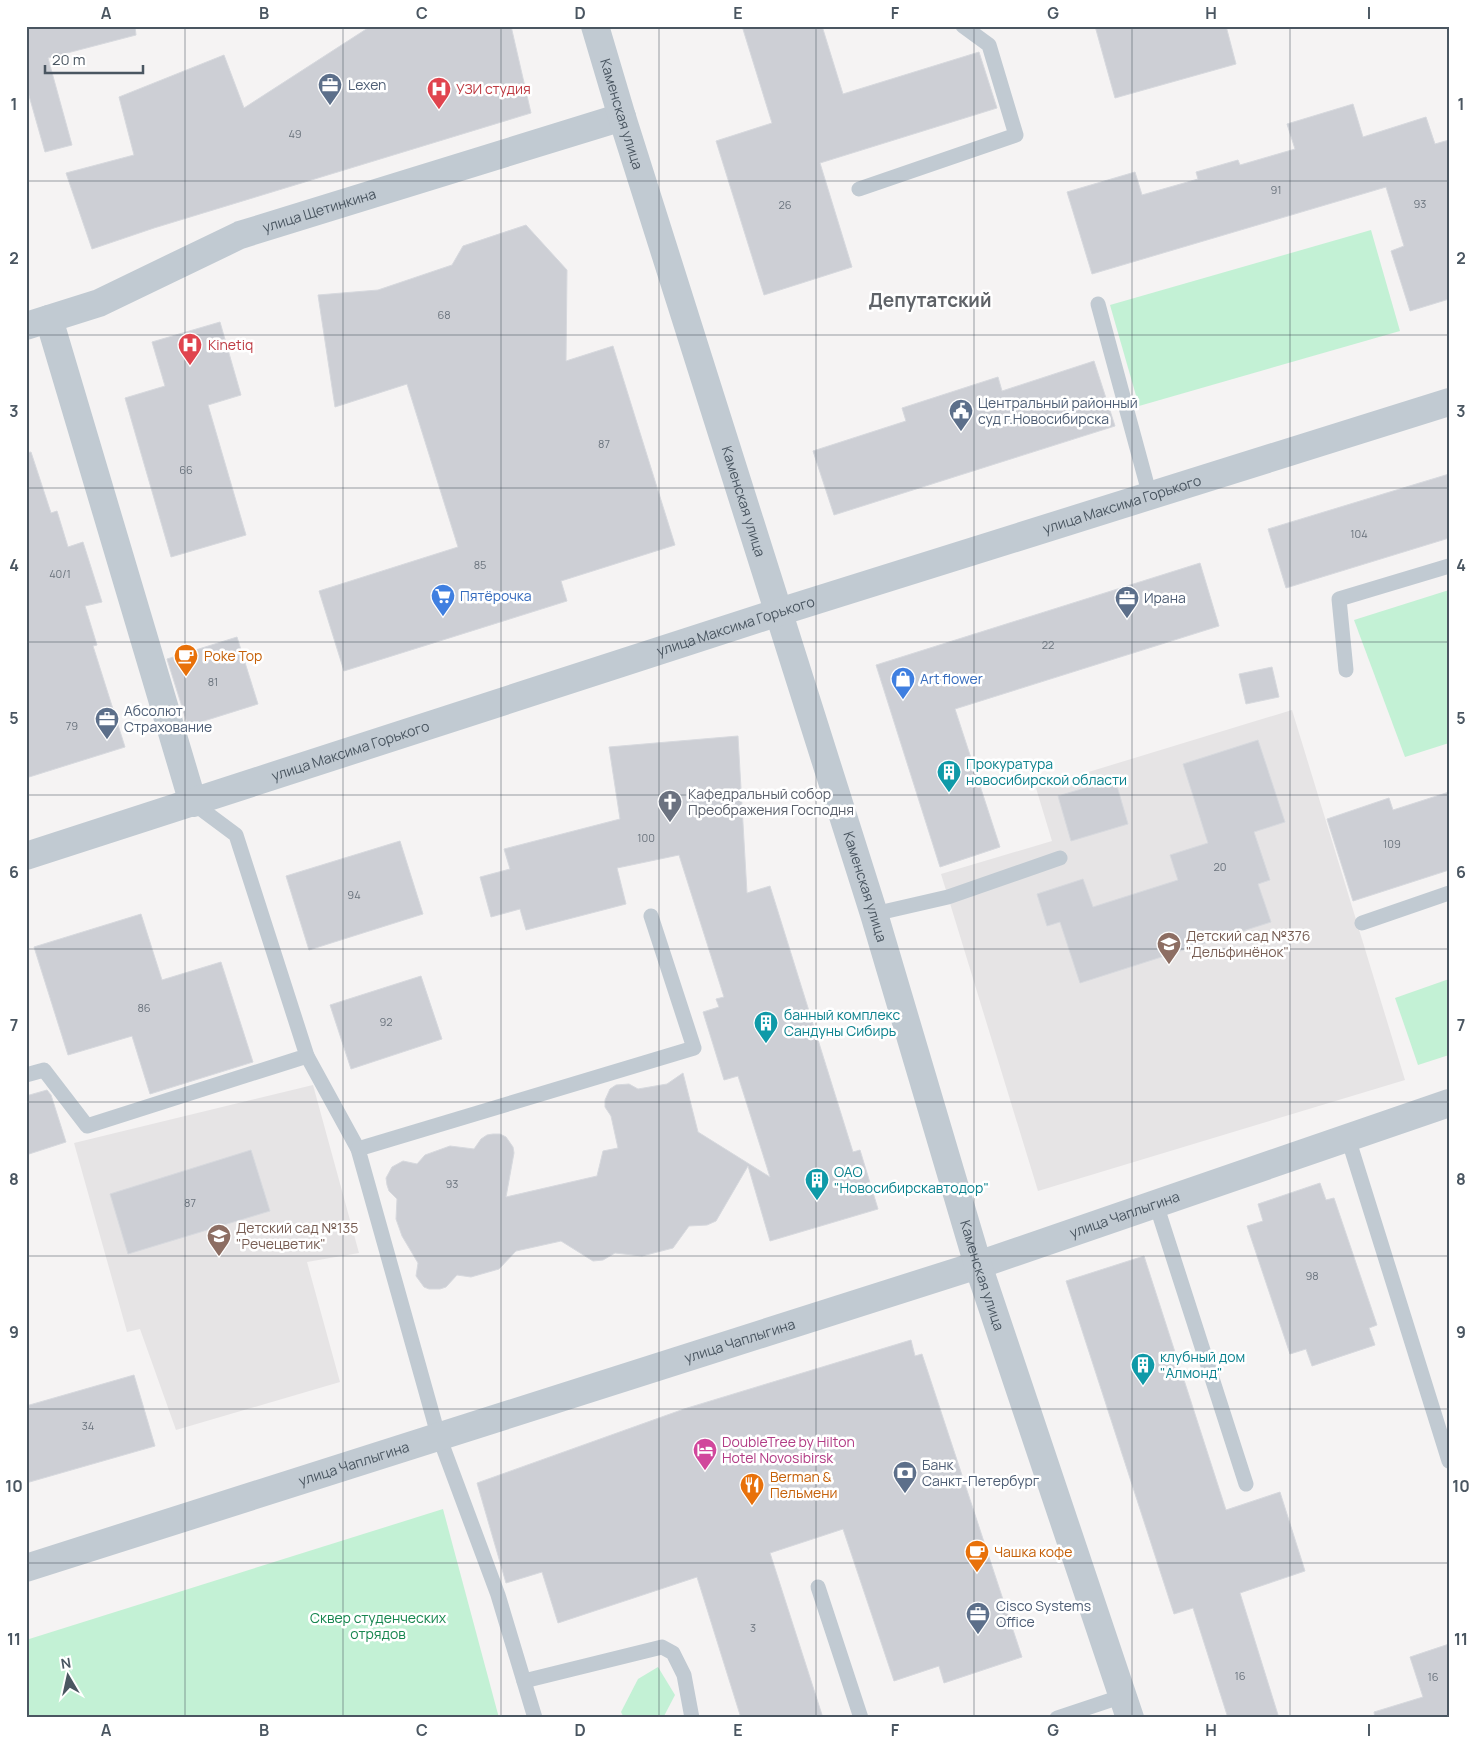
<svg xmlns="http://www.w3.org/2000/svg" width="1475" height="1744" font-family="Manrope,sans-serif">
	<rect width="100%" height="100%" fill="#f5f3f3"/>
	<g fill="#e6e4e5">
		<path d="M 1292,710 L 1405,1080 L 1038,1191 L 941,874 L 1052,841 L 1036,788 Z"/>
		<path d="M 313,1085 L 359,1253 L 307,1262 L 340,1382 L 176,1430 L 140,1329 L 127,1332 L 74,1143 Z"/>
	</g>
	<g fill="#c3f1d5">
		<path d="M 1371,230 L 1400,331 L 1139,406 L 1110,305 Z"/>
		<path d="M 1449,590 L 1449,743 L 1405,757 L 1354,620 Z"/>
		<path d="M 1449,979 L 1449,1055 L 1418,1065 L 1395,998 Z"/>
		<path d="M 443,1509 L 499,1718 L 26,1718 L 26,1640 Z"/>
		<path d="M 658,1667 L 675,1695 L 663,1718 L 624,1718 L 621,1712 L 638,1679 Z"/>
	</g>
	<g fill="#cdcfd5" stroke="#d7d9de">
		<path d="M 26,26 L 135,26 L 136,35 L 48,58 L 72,145 L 45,152 L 26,85 Z"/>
		<path d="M 371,26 L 511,26 L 531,113 L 154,228 L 92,249 L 66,173 L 134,155 L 119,97 L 224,55 L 244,108 Z"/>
		<path d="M 742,26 L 822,26 L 843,94 L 979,52 L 997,108 L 820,163 L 852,267 L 764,295 L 716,141 L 772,123 Z"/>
		<path d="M 1095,26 L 1226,26 L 1236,64 L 1115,98 Z"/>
		<path d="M 1353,104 L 1363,137 L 1426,117 L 1435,144 L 1449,140 L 1449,299 L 1410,311 L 1391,251 L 1404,246 L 1386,187 L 1092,274 L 1067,192 L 1135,172 L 1142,195 L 1198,179 L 1196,172 L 1238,160 L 1240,165 L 1295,149 L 1287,124 Z"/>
		<path d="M 526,225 L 567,270 L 566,361 L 613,346 L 675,545 L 561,581 L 567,601 L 344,671 L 319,591 L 458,547 L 407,384 L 335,407 L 318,295 L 378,290 L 452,265 L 463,246 Z"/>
		<path d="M 220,322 L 241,395 L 208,405 L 246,535 L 171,557 L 125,398 L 165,386 L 152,342 Z"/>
		<path d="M 1094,361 L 1115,426 L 834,515 L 813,451 L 906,421 L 902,408 L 998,377 L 1002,391 Z"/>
		<path d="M 31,452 L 51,513 L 57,511 L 68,547 L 83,542 L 102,602 L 85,606 L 97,645 L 93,646 L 125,747 L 26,778 L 26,453 Z"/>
		<path d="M 1449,474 L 1449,538 L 1286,588 L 1268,529 Z"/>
		<path d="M 1200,563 L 1219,626 L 955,709 L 1000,847 L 940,867 L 876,665 Z"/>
		<path d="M 237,637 L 258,704 L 188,726 L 167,659 Z"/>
		<path d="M 1272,667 L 1279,697 L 1246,704 L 1239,674 Z"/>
		<path d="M 738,736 L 747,893 L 770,886 L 853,1152 L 860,1150 L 878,1209 L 770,1241 L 748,1166 L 716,1221 L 707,1225 L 689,1226 L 673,1248 L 642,1256 L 615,1253 L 603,1260 L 593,1261 L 561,1241 L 516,1251 L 499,1269 L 471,1277 L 457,1275 L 446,1287 L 440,1289 L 429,1289 L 424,1287 L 416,1276 L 418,1263 L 402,1236 L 396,1219 L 397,1199 L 389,1191 L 387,1185 L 386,1178 L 392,1167 L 403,1161 L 417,1164 L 425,1155 L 450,1146 L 474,1149 L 481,1139 L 487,1135 L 493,1134 L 500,1134 L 506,1137 L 513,1147 L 514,1153 L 506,1197 L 597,1176 L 603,1151 L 618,1148 L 611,1116 L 605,1107 L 605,1100 L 610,1089 L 616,1085 L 629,1084 L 638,1089 L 667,1084 L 683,1073 L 698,1132 L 770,1177 L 738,1076 L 724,1080 L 703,1012 L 719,1007 L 716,999 L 724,997 L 679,855 L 617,868 L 626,904 L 526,930 L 520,909 L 491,917 L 480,877 L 510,869 L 504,849 L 620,819 L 609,747 Z"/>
		<path d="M 1258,740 L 1285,822 L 1254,832 L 1270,880 L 1258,884 L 1271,922 L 1080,983 L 1060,922 L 1047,926 L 1037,894 L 1083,879 L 1093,907 L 1178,880 L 1170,855 L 1208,843 L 1183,764 Z"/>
		<path d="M 1115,779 L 1128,824 L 1071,841 L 1058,796 Z"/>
		<path d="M 1449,792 L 1449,870 L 1353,901 L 1327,819 L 1389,798 L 1393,810 Z"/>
		<path d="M 400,841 L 423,914 L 309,950 L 286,876 Z"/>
		<path d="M 141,914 L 162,980 L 221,962 L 253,1062 L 150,1094 L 132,1036 L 68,1055 L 34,947 Z"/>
		<path d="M 421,976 L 442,1039 L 351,1069 L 330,1005 Z"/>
		<path d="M 47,1090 L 51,1095 L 66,1142 L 26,1155 L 26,1096 Z"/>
		<path d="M 251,1150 L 270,1211 L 128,1254 L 110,1194 Z"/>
		<path d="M 1320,1183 L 1326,1200 L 1334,1198 L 1377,1325 L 1369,1328 L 1375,1345 L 1312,1366 L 1306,1349 L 1290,1354 L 1247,1226 L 1263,1221 L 1258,1204 Z"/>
		<path d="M 1144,1256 L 1226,1510 L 1280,1492 L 1305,1571 L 1240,1593 L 1279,1718 L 1228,1718 L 1193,1608 L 1174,1614 L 1066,1281 Z"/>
		<path d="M 911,1340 L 915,1356 L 922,1354 L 1022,1657 L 944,1683 L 939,1666 L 894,1681 L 843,1529 L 770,1553 L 823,1718 L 741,1718 L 697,1577 L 558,1623 L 542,1572 L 506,1583 L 477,1483 L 684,1409 Z"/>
		<path d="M 134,1375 L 155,1446 L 26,1483 L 26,1406 Z"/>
		<path d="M 1449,1644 L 1449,1718 L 1375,1718 L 1374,1712 L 1423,1697 L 1410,1657 Z"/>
	</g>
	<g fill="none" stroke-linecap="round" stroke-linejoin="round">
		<g stroke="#c1cad2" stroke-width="15">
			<path d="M 859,189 L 1016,135 L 989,45 L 963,26"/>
			<path d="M 1098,304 L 1150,496"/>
			<path d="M 1346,670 L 1339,599 L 1449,566"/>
			<path d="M 874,914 L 948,897 L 1060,858"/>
			<path d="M 1362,923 L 1449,893"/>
			<path d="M 307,1056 L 358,1149"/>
			<path d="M 26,1075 L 44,1070 L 87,1126 L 307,1056 L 236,835 L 193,803"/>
			<path d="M 1348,1138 L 1449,1461"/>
			<path d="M 1156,1204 L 1246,1484"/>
			<path d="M 818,1587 L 861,1718"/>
			<path d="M 524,1681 L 662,1647 L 673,1653 L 684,1675 L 692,1718"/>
			<path d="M 535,1718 L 498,1595 L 437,1431 L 358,1149 L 694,1048 L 651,916"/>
			<path d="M 1057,1718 L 1123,1696"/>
		</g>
		<g stroke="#c1cad2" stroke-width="28">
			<path d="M 49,319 L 193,803"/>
			<path id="s1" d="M 26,326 L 99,303 L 240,235 L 622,117"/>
			<path id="s2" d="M 26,1568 L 978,1265 L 1449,1103"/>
		</g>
		<g stroke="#c1cad2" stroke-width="28">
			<path id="s3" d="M 595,26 L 622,117 L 874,914 L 978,1265 L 1130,1718"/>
			<path id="s4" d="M 26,856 L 779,612 L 1449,402"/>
		</g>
	</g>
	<path fill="none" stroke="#4a5661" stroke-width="1" stroke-opacity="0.55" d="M 185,26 L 185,1718M 343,26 L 343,1718M 501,26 L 501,1718M 659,26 L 659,1718M 816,26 L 816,1718M 974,26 L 974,1718M 1132,26 L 1132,1718M 1290,26 L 1290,1718M 26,181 L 1449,181M 26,335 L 1449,335M 26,488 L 1449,488M 26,642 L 1449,642M 26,795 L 1449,795M 26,949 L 1449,949M 26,1102 L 1449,1102M 26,1256 L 1449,1256M 26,1409 L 1449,1409M 26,1563 L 1449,1563"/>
	<defs>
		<symbol id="office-pin" viewBox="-11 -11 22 30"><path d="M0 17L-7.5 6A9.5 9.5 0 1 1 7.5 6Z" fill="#5c6f8a" stroke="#fff"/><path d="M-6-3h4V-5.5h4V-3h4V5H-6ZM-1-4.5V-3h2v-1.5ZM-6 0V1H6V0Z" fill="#fff"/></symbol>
		<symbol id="hospital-pin" viewBox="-11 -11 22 30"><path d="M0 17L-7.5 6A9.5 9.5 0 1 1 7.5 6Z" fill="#e0444e" stroke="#fff"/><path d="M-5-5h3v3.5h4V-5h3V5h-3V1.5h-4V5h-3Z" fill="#fff"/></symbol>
		<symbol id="civic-pin" viewBox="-11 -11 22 30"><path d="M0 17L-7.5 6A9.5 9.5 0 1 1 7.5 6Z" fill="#5c6f8a" stroke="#fff"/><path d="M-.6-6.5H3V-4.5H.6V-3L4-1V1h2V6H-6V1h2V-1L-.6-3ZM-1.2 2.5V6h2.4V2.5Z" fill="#fff"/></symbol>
		<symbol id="supermarket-pin" viewBox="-11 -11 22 30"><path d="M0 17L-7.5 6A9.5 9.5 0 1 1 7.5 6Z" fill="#3f7fe0" stroke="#fff"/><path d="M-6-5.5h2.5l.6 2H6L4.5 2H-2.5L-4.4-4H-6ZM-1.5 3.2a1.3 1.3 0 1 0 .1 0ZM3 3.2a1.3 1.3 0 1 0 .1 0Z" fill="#fff"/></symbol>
		<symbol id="cafe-pin" viewBox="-11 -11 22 30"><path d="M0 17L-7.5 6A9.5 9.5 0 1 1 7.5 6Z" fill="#e8710a" stroke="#fff"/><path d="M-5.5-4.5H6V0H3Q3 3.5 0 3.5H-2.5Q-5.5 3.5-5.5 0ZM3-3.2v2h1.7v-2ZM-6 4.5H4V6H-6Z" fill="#fff"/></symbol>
		<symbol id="shop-pin" viewBox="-11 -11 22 30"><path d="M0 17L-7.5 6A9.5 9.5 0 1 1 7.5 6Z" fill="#3f7fe0" stroke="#fff"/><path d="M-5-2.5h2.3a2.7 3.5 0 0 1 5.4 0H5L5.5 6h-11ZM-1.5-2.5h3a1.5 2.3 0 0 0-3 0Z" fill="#fff"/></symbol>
		<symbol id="building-pin" viewBox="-11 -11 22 30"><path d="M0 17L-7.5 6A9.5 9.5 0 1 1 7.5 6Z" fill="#0f9aa8" stroke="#fff"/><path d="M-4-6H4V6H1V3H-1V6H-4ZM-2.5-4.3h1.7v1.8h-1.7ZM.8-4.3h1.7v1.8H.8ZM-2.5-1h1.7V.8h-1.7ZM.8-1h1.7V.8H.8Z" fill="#fff"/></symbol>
		<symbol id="church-pin" viewBox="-11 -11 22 30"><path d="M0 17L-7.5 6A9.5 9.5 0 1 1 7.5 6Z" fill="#6b7280" stroke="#fff"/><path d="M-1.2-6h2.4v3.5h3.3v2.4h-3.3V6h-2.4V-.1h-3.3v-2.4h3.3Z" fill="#fff"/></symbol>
		<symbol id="school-pin" viewBox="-11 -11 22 30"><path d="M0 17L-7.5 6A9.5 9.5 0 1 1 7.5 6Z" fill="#8d6e63" stroke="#fff"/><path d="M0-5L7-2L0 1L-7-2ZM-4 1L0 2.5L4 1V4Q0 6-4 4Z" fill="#fff"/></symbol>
		<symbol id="hotel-pin" viewBox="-11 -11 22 30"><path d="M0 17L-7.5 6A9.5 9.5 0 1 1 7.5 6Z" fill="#d1479c" stroke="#fff"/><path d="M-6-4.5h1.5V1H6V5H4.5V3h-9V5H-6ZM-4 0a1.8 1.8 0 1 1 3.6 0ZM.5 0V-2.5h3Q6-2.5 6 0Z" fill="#fff"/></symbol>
		<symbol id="bank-pin" viewBox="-11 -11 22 30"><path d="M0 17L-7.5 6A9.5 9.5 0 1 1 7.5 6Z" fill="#5c6f8a" stroke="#fff"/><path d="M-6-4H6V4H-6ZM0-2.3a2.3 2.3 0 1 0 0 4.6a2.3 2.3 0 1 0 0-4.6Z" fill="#fff"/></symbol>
		<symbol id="restaurant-pin" viewBox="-11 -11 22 30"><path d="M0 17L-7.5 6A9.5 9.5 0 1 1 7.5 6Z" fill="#e8710a" stroke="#fff"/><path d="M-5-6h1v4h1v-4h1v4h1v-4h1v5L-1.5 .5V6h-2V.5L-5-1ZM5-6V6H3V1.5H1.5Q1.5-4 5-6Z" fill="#fff"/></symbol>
	</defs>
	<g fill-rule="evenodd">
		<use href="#office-pin" x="316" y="71" width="28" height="38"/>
		<use href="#hospital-pin" x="425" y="75" width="28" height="38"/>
		<use href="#hospital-pin" x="176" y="331" width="28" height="38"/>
		<use href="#civic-pin" x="947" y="397" width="28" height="38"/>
		<use href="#supermarket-pin" x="429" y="582" width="28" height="38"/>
		<use href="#office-pin" x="1113" y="584" width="28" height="38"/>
		<use href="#cafe-pin" x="172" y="642" width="28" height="38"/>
		<use href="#shop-pin" x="889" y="665" width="28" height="38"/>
		<use href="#office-pin" x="93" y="705" width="28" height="38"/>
		<use href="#building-pin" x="935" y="758" width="28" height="38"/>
		<use href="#church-pin" x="656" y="788" width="28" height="38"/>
		<use href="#school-pin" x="1155" y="930" width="28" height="38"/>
		<use href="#building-pin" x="752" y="1009" width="28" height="38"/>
		<use href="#building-pin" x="803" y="1166" width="28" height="38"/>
		<use href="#school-pin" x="205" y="1222" width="28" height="38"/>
		<use href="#building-pin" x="1129" y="1351" width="28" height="38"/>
		<use href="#hotel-pin" x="691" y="1436" width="28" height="38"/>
		<use href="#bank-pin" x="891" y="1459" width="28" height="38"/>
		<use href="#restaurant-pin" x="738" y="1471" width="28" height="38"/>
		<use href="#cafe-pin" x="963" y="1538" width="28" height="38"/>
		<use href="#office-pin" x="964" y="1600" width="28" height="38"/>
	</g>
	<g text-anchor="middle" stroke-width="5" stroke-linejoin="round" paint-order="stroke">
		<g font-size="11" fill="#6b747e">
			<text x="295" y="138">49</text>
			<text x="1276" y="194">91</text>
			<text x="1420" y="208">93</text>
			<text x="785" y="209">26</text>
			<text x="444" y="319">68</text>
			<text x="604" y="448">87</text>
			<text x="186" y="474">66</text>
			<text x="1359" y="538">104</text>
			<text x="480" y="569">85</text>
			<text x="60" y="578">40/1</text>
			<text x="1048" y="649">22</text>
			<text x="213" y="686">81</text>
			<text x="72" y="730">79</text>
			<text x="646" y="842">100</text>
			<text x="1392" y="848">109</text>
			<text x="1220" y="871">20</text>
			<text x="354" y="899">94</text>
			<text x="144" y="1012">86</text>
			<text x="386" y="1026">92</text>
			<text x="452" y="1188">93</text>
			<text x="190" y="1207">87</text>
			<text x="1312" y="1280">98</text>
			<text x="88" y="1430">34</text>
			<text x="753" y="1632">3</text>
			<text x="1240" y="1680">16</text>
			<text x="1433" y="1681">16</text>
		</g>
		<g font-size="14" fill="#4e5e75" stroke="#fff" text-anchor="start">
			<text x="348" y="90">Lexen</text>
			<text x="978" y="408">Центральный районный<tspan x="978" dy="16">суд г.Новосибирска</tspan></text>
			<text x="1144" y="603">Ирана</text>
			<text x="124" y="716">Абсолют<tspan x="124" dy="16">Страхование</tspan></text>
			<text x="922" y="1470">Банк<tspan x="922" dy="16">Санкт-Петербург</tspan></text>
			<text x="996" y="1611">Cisco Systems<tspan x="996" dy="16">Office</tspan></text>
		</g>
		<g font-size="14" fill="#be3a42" stroke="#fff" text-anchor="start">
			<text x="456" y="94">УЗИ студия</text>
			<text x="208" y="350">Kinetiq</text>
		</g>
		<g font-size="14" fill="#4a5661" stroke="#fff">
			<text dy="5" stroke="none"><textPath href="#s3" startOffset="92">Каменская улица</textPath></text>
			<text dy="5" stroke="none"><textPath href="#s1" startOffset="316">улица Щетинкина</textPath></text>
			<text dy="5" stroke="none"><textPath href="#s3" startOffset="498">Каменская улица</textPath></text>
			<text dy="5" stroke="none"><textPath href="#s4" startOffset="1151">улица Максима Горького</textPath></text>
			<text dy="5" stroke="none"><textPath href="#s4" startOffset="746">улица Максима Горького</textPath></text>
			<text dy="5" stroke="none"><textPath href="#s4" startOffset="341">улица Максима Горького</textPath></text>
			<text dy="5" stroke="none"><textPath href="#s3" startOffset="902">Каменская улица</textPath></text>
			<text dy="5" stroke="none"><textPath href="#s2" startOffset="1154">улица Чаплыгина</textPath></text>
			<text dy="5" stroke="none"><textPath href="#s3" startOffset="1308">Каменская улица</textPath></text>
			<text dy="5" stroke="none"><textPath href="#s2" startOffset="749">улица Чаплыгина</textPath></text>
			<text dy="5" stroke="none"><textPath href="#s2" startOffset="344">улица Чаплыгина</textPath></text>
		</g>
		<g font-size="14" fill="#366cbe" stroke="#fff" text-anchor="start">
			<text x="460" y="601">Пятёрочка</text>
			<text x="920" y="684">Art flower</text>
		</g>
		<g font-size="14" fill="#c56008" stroke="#fff" text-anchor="start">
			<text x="204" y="661">Poke Top</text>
			<text x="770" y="1482">Berman &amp;<tspan x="770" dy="16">Пельмени</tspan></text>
			<text x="994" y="1557">Чашка кофе</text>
		</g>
		<g font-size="14" fill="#0d838f" stroke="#fff" text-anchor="start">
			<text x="966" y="769">Прокуратура<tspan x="966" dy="16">новосибирской области</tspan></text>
			<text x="784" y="1020">банный комплекс<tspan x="784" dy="16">Сандуны Сибирь</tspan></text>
			<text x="834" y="1177">ОАО<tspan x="834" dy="16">"Новосибирскавтодор"</tspan></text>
			<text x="1160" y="1362">клубный дом<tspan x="1160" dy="16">"Алмонд"</tspan></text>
		</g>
		<g font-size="14" fill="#5b616d" stroke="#fff" text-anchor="start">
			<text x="688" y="799">Кафедральный собор<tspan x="688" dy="16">Преображения Господня</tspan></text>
		</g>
		<g font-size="14" fill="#785e54" stroke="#fff" text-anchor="start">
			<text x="1186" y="941">Детский сад №376<tspan x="1186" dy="16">"Дельфинёнок"</tspan></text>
			<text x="236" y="1233">Детский сад №135<tspan x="236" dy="16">"Речецветик"</tspan></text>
		</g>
		<g font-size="14" fill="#b23c85" stroke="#fff" text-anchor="start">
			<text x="722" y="1447">DoubleTree by Hilton<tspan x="722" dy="16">Hotel Novosibirsk</tspan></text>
		</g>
		<g font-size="14" fill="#17864f" stroke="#fff">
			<text x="378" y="1623">Сквер студенческих<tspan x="378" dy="16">отрядов</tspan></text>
		</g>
		<g font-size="19" font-weight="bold" fill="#5f6368" stroke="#fff">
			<text x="930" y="307">Депутатский</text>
		</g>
	</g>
	<rect width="1475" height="1744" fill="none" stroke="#ffffff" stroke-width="55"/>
	<g transform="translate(68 1676) rotate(351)" stroke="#ffffff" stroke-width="4" paint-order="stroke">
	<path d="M0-4L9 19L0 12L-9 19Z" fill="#4a5661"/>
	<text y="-8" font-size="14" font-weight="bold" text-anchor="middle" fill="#4a5661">N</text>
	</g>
	<path d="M45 65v8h98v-8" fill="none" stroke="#4a5661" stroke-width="2.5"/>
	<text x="52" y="65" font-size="15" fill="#4a5661" stroke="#ffffff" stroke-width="4" paint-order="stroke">20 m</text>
	<rect x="28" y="28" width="1420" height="1688" fill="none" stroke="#4a5661" stroke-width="2"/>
	<g font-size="16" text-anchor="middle" font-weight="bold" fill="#4a5661">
		<text x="106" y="19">A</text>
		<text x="264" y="19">B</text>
		<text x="422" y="19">C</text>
		<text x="580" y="19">D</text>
		<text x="738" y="19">E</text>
		<text x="895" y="19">F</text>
		<text x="1053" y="19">G</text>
		<text x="1211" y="19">H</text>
		<text x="1369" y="19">I</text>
		<text x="14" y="110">1</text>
		<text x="1461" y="110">1</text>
		<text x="14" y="264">2</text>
		<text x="1461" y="264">2</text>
		<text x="14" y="417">3</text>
		<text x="1461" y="417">3</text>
		<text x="14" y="571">4</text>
		<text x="1461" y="571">4</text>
		<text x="14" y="724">5</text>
		<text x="1461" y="724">5</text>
		<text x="14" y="878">6</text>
		<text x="1461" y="878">6</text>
		<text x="14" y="1031">7</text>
		<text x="1461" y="1031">7</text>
		<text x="14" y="1185">8</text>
		<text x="1461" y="1185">8</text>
		<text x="14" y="1338">9</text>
		<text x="1461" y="1338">9</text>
		<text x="14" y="1492">10</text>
		<text x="1461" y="1492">10</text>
		<text x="14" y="1645">11</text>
		<text x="1461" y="1645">11</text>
		<text x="106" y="1736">A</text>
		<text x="264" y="1736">B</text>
		<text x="422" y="1736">C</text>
		<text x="580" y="1736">D</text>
		<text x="738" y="1736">E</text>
		<text x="895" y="1736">F</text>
		<text x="1053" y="1736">G</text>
		<text x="1211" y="1736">H</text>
		<text x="1369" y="1736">I</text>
	</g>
</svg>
